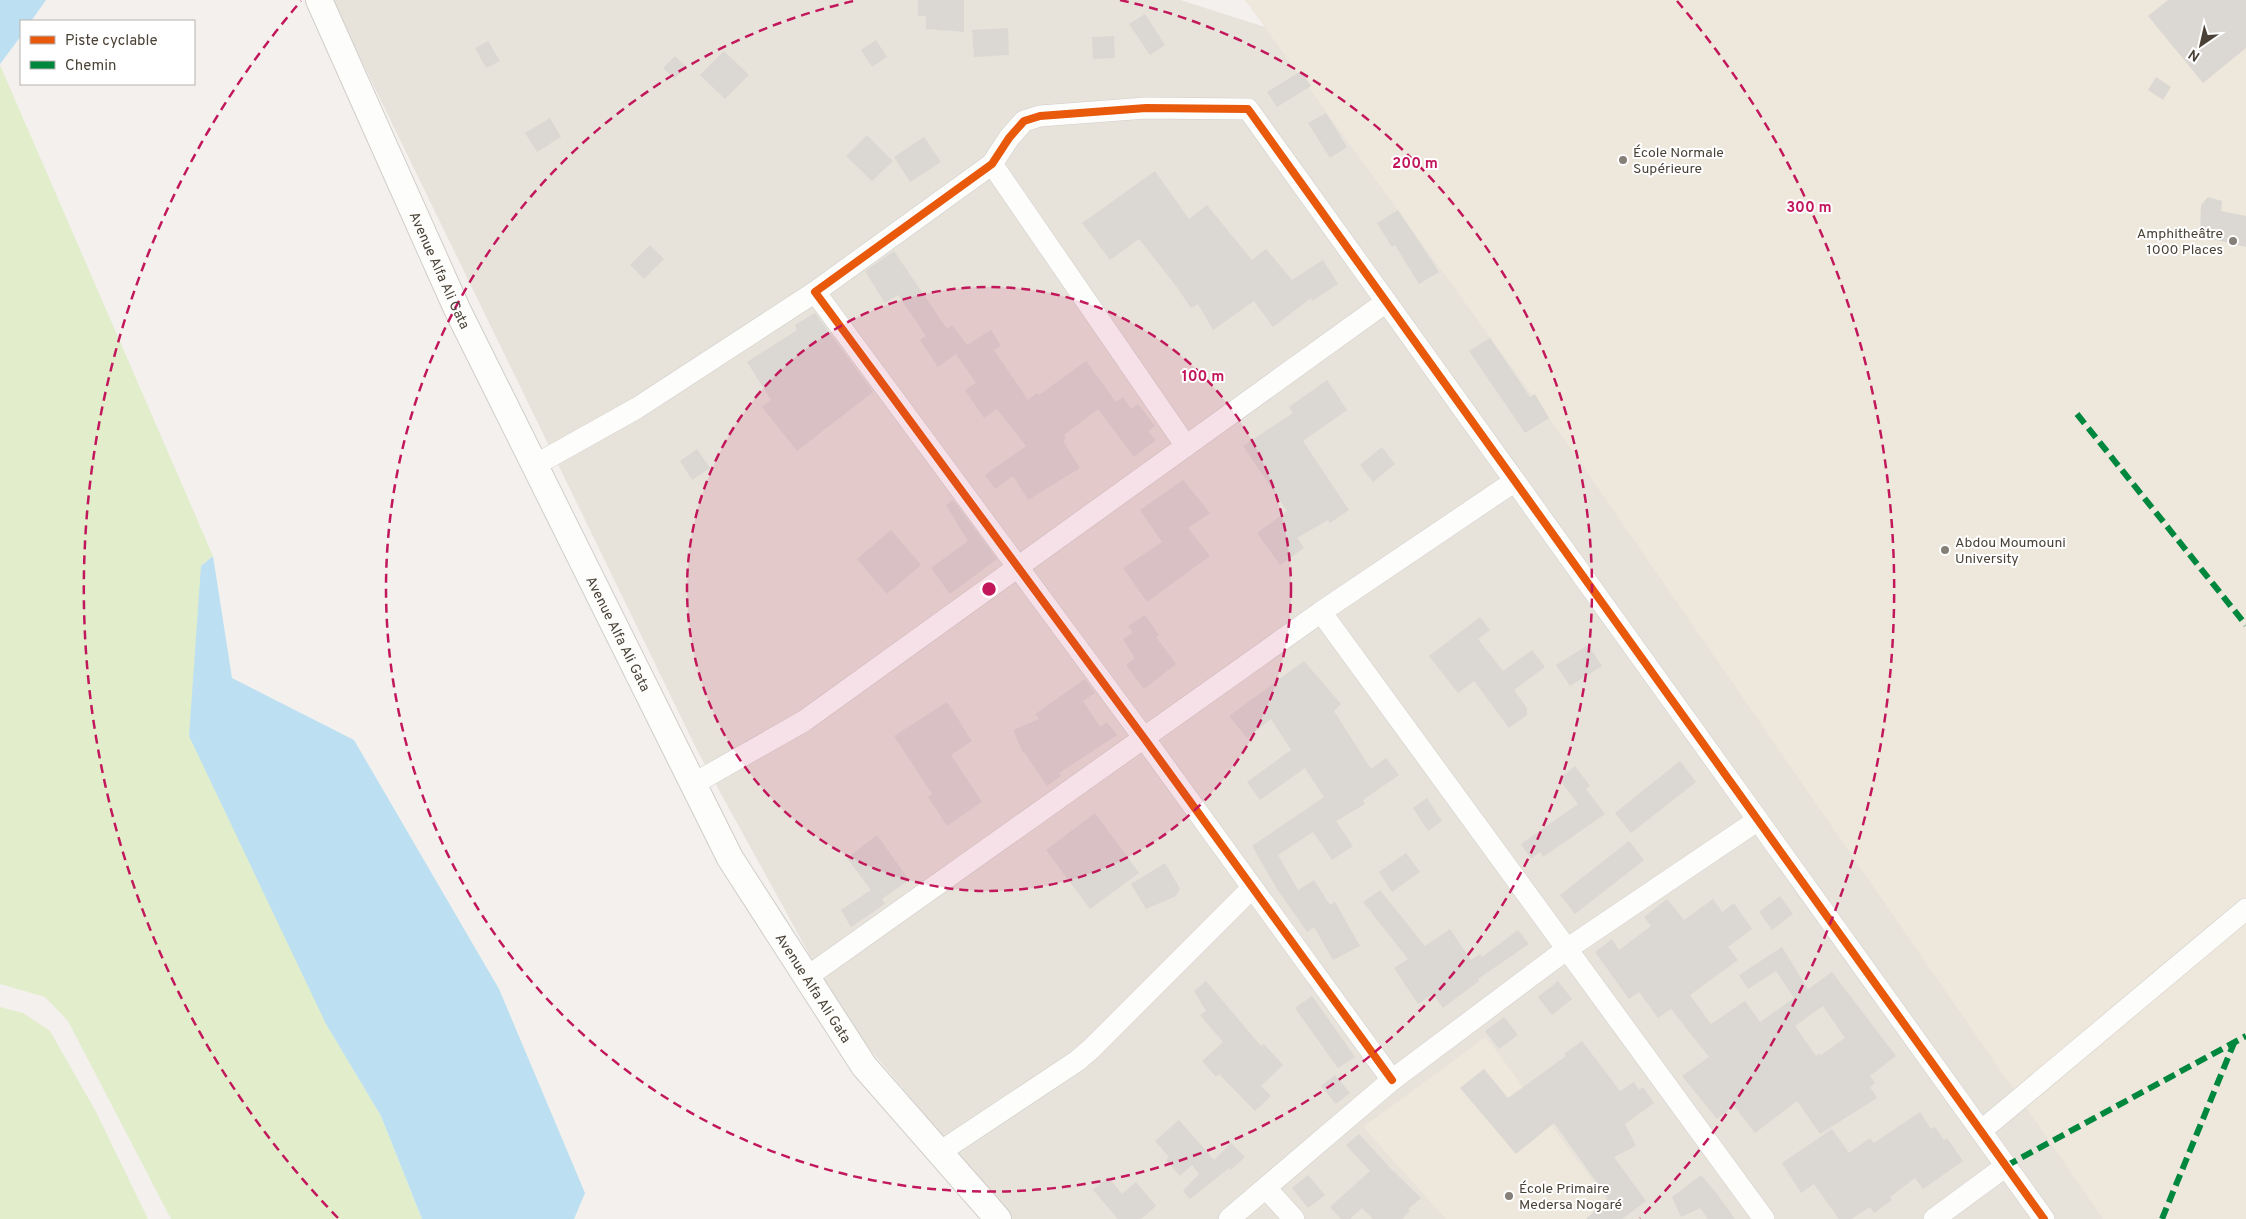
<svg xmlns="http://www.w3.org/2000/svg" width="2246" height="1219" font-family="Overpass,sans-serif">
	<rect width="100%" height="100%" fill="#f3f0ed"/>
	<path fill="#e7e2da" d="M 332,0 L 1180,0 L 1265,27 L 1555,426 L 1733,674 L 2104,1219 L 1013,1219 L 846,1021 L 698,752 Z"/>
	<g fill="#eee7dc">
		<path d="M 1245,0 L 2246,0 L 2246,1219 L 2103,1219 L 1555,426 Z"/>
		<path d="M 1486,1037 L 1621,1219 L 1446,1219 L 1363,1127 Z"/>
	</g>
	<g fill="#e2edcc">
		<path d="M 0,65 L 213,556 L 201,566 L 326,1024 L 381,1116 L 422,1219 L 171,1219 L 68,1021 L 45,997 L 0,984 Z"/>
		<path d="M 0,1007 L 23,1013 L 50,1031 L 96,1112 L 148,1219 L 0,1219 Z"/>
	</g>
	<g fill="#bce0f2">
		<path d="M 0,0 L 46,0 L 31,21 L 21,21 L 21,36 L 0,64 Z"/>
		<path d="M 213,556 L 232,678 L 354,740 L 499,989 L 585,1193 L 574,1219 L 422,1219 L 381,1116 L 326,1024 L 189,736 L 201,566 Z"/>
	</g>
	<g fill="#dbd8d3" fill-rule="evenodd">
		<path d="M 918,0 L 964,0 L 964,32 L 926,29 L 926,16 L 918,16 Z"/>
		<path d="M 2168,0 L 2246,0 L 2246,48 L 2203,83 L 2148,16 Z"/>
		<path d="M 1145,14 L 1165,45 L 1150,55 L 1129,24 Z"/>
		<path d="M 1008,28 L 1009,55 L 974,57 L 972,30 Z"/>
		<path d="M 1114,36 L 1115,58 L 1093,59 L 1092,37 Z"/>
		<path d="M 876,40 L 887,57 L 872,67 L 861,50 Z"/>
		<path d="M 488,41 L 500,61 L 486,68 L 475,48 Z"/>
		<path d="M 724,51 L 749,75 L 725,99 L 700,75 Z"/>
		<path d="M 675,56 L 687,67 L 675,79 L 663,68 Z"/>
		<path d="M 1301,71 L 1311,86 L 1277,107 L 1267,92 Z"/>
		<path d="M 2156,77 L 2171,87 L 2163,100 L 2148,90 Z"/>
		<path d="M 1326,113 L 1347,147 L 1330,158 L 1308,123 Z"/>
		<path d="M 550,118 L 561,137 L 537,152 L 525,133 Z"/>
		<path d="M 867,135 L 893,161 L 872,181 L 846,156 Z"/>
		<path d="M 924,137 L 941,162 L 910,182 L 894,157 Z"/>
		<path d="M 1155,171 L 1189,219 L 1207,205 L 1252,260 L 1266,249 L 1292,280 L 1323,260 L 1338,284 L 1312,301 L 1311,298 L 1273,327 L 1254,301 L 1213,330 L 1198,304 L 1191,308 L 1176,286 L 1139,239 L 1110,260 L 1082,223 Z"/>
		<path d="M 2208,197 L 2222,201 L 2221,211 L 2246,216 L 2246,247 L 2200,236 L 2201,205 Z"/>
		<path d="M 1398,210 L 1439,272 L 1419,284 L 1395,245 L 1392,247 L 1377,223 Z"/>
		<path d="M 650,245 L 664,259 L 644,279 L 630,265 Z"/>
		<path d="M 894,251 L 947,329 L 952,325 L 967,345 L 991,330 L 1001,346 L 994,350 L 1028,400 L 1037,393 L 1039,395 L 1086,361 L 1116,402 L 1123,397 L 1131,409 L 1138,404 L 1155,426 L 1148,431 L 1156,440 L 1134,457 L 1098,409 L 1064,435 L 1066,438 L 1063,441 L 1080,468 L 1028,500 L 1013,476 L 995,489 L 985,475 L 1026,446 L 997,409 L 984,418 L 965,390 L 976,383 L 956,354 L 938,367 L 920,340 L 926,336 L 898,295 L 885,303 L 865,271 Z"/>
		<path d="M 815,313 L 873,392 L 797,451 L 762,407 L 771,400 L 747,362 L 797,330 L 795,325 Z"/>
		<path d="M 1490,338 L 1530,397 L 1535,394 L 1549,418 L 1525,433 L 1469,351 Z"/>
		<path d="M 1327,380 L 1347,410 L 1303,441 L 1349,510 L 1330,523 L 1328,520 L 1297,538 L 1304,548 L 1280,565 L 1257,533 L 1287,511 L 1243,446 L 1293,413 L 1289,407 Z"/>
		<path d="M 1382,447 L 1395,464 L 1373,482 L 1360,465 Z"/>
		<path d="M 697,449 L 710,468 L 692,480 L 680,461 Z"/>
		<path d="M 1183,480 L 1210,513 L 1188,528 L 1210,556 L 1147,602 L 1123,568 L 1162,542 L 1140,510 Z"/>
		<path d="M 953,500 L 997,559 L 950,594 L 931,568 L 968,541 L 946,505 Z"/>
		<path d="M 891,530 L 921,565 L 887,594 L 857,559 Z"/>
		<path d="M 1145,615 L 1159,635 L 1156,637 L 1176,664 L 1144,689 L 1126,665 L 1135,658 L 1123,639 L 1133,633 L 1128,626 Z"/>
		<path d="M 1480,617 L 1490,630 L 1478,639 L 1503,671 L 1532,650 L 1545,667 L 1514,690 L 1527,708 L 1527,715 L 1509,728 L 1474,681 L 1458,693 L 1429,656 Z"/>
		<path d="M 1588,645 L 1602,666 L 1570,686 L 1556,665 Z"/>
		<path d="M 1304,661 L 1341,704 L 1334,711 L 1371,769 L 1386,758 L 1399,775 L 1363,800 L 1365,804 L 1336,821 L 1353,846 L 1332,860 L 1313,832 L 1278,855 L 1298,890 L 1314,880 L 1330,905 L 1335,902 L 1360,946 L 1333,960 L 1314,927 L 1307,932 L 1277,889 L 1252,846 L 1324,797 L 1305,768 L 1260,800 L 1247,782 L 1291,750 L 1271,719 L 1247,738 L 1229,716 Z"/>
		<path d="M 1085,679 L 1095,693 L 1083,701 L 1100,727 L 1107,722 L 1117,735 L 1059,773 L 1061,776 L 1047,786 L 1024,752 L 1023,753 L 1013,730 L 1039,719 L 1035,714 Z"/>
		<path d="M 947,702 L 972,741 L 951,755 L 982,802 L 947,826 L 928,797 L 932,794 L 894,736 Z"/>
		<path d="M 1680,761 L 1696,782 L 1631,833 L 1615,813 Z"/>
		<path d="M 1575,766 L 1590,786 L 1586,789 L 1605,814 L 1543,857 L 1540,852 L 1531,859 L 1521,844 L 1578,804 L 1559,779 Z"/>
		<path d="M 1427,798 L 1442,821 L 1428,831 L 1413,808 Z"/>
		<path d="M 1095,813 L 1139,873 L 1090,909 L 1046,850 Z"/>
		<path d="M 877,835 L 909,880 L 882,899 L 885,904 L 851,927 L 841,910 L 871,890 L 847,858 Z"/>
		<path d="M 1629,841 L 1644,860 L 1575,914 L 1560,895 Z"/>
		<path d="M 1406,853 L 1420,872 L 1392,892 L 1379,872 Z"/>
		<path d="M 1165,863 L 1180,889 L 1176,896 L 1146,909 L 1131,884 Z"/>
		<path d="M 1380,890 L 1425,946 L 1450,929 L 1471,960 L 1480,954 L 1482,957 L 1518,930 L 1529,944 L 1478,979 L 1479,981 L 1443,1008 L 1433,994 L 1418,1004 L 1394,968 L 1408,959 L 1363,902 Z"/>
		<path d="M 1780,896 L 1793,914 L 1772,930 L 1759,912 Z"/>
		<path d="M 1667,899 L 1684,920 L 1713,899 L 1722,912 L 1734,903 L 1752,929 L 1728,947 L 1738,960 L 1690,995 L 1711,1024 L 1745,1001 L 1760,1022 L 1794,998 L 1776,971 L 1748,989 L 1739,975 L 1782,947 L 1808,989 L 1832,972 L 1896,1056 L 1870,1076 L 1875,1083 L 1870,1087 L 1877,1098 L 1820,1134 L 1797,1101 L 1755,1133 L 1734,1106 L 1717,1119 L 1682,1076 L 1709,1057 L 1671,1009 L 1658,1018 L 1639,992 L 1629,999 L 1595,952 L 1612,939 L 1619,950 L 1651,926 L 1644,917 ZM 1823,1006 L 1845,1038 L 1821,1055 L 1819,1054 L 1816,1056 L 1795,1026 Z"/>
		<path d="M 1206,981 L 1261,1046 L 1264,1044 L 1283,1065 L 1261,1086 L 1271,1096 L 1255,1111 L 1219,1074 L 1216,1077 L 1202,1061 L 1223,1042 L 1200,1015 L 1206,1011 L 1194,991 Z"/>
		<path d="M 1558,981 L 1572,999 L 1552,1015 L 1538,997 Z"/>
		<path d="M 1312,996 L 1355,1057 L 1338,1068 L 1295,1008 Z"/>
		<path d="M 1504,1017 L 1518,1035 L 1499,1049 L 1485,1031 Z"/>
		<path d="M 1582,1041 L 1620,1091 L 1634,1082 L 1639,1090 L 1643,1087 L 1654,1103 L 1625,1124 L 1636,1146 L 1614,1157 L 1646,1201 L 1622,1219 L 1586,1219 L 1608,1198 L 1554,1123 L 1516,1154 L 1460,1088 L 1484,1069 L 1508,1098 L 1566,1056 L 1564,1054 Z"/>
		<path d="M 1335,1075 L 1350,1093 L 1336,1104 L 1321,1086 Z"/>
		<path d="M 1920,1112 L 1931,1129 L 1935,1127 L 1944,1140 L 1947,1138 L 1963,1161 L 1923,1189 L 1915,1178 L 1890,1197 L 1892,1200 L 1874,1213 L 1870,1207 L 1851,1219 L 1839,1219 L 1814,1184 L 1801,1193 L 1782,1163 L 1832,1129 L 1849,1153 L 1870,1138 L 1874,1143 Z"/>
		<path d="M 1179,1120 L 1214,1160 L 1231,1143 L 1245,1157 L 1231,1170 L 1229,1168 L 1190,1199 L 1183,1191 L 1199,1174 L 1192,1165 L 1180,1176 L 1166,1160 L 1169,1157 L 1155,1141 Z"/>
		<path d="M 1359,1134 L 1391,1169 L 1421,1198 L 1408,1209 L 1410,1211 L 1402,1219 L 1373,1219 L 1362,1208 L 1350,1219 L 1341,1219 L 1330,1207 L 1370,1171 L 1346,1145 Z"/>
		<path d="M 1308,1175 L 1325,1195 L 1308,1208 L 1292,1188 Z"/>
		<path d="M 1701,1175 L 1717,1194 L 1735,1219 L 1708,1219 L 1700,1208 L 1681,1217 L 1672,1197 Z"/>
		<path d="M 1108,1177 L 1122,1194 L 1136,1182 L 1156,1206 L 1141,1219 L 1118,1219 L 1093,1190 Z"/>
	</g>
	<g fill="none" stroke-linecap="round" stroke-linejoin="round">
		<defs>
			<g id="minor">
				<path d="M 992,164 L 1186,446"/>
				<path d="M 535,465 L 637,408 L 815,292"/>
				<path d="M 1321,612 L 1764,1219"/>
				<path d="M 693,784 L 804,721 L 1386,302"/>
				<path d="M 807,977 L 1321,612 L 1515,481"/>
				<path d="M 1392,1080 L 1144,738 L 815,292 L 992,164 L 1009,138 L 1024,121 L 1040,116 L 1146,108 L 1248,109 L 2044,1219"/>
				<path d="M 1981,1131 L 2246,909"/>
				<path d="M 940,1152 L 1077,1061 L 1091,1049 L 1252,888"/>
				<path d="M 1266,1188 L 1294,1219"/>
				<path d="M 1229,1219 L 1392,1080 L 1567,949 L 1758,820"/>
				<path d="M 1934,1219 L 2006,1166"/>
			</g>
			<g id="tertiary">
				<path id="s1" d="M 319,0 L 457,309 L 730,858 L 864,1066 L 998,1219"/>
			</g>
		</defs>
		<use href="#minor" stroke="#d1ceca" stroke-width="22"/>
		<use href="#tertiary" stroke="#d1ceca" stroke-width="28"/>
		<use href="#minor" stroke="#fdfdfc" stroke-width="21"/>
		<use href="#tertiary" stroke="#fdfdfc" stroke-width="26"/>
		<g stroke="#00873e" stroke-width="6" stroke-dasharray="12 6" stroke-linecap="butt">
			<path d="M 2077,414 L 2246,625"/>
			<path d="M 2006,1166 L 2246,1036"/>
			<path d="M 2162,1219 L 2234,1043"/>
		</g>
		<defs>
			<path id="cycleway" d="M 1392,1080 L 1144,738 L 815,292 L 992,164 L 1009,138 L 1024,121 L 1040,116 L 1146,108 L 1248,109 L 2044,1219"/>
		</defs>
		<use href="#cycleway" stroke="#fff" stroke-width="11"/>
		<use href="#cycleway" stroke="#e8590c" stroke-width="8"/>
	</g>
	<circle cx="989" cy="589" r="302" fill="#c2185b" fill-opacity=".12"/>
	<g fill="none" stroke="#c2185b" stroke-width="2.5" stroke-dasharray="9 6">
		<circle cx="989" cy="589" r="302"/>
		<path d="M1120 0A603 603 0 1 1 858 0"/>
		<path d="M338 1218A905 905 0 0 1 301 1M1677 1A905 905 0 0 1 1640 1218"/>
	</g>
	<g fill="#857f77" stroke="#fff" stroke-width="2">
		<circle cx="1623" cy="160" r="5"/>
		<circle cx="2233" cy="241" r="5"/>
		<circle cx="1945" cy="550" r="5"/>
		<circle cx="1509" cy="1196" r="5"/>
	</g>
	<g text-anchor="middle" stroke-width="4" stroke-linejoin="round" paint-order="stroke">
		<g font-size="14" fill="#4a4237" stroke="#fff" text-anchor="start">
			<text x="1633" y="157">École Normale<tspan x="1633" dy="16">Supérieure</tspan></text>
			<text x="2223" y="238" text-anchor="end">Amphitheâtre<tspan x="2223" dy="16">1000 Places</tspan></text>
			<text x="1955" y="547">Abdou Moumouni<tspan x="1955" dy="16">University</tspan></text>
			<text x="1519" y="1193">École Primaire<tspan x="1519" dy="16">Medersa Nogaré</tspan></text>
		</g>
		<g font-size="14" fill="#4a4237" stroke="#fff">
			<text dy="5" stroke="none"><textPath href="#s1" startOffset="296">Avenue Alfa Ali Gata</textPath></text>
			<text dy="5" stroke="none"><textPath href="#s1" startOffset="701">Avenue Alfa Ali Gata</textPath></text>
			<text dy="5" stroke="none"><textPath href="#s1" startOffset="1106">Avenue Alfa Ali Gata</textPath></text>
		</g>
	</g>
	<circle cx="989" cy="589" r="8" fill="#c2185b" stroke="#fff" stroke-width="2.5"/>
	<g font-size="15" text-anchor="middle" font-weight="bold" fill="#c2185b" stroke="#fff" stroke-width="4" stroke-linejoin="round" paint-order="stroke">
		<text x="1415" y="168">200 m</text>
		<text x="1809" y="212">300 m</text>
		<text x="1203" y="381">100 m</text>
	</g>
	<rect x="20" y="20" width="175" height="65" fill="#ffffff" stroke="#b7b3af"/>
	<rect x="30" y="36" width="25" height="8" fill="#e8590c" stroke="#b7b3af"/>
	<text x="65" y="45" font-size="15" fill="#4a4237">Piste cyclable</text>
	<rect x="30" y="61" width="25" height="8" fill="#00873e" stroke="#b7b3af"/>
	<text x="65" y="70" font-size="15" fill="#4a4237">Chemin</text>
	<g transform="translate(2201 45) rotate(214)" stroke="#ffffff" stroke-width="4" paint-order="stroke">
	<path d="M0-4L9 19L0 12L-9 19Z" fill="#4a4237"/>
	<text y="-8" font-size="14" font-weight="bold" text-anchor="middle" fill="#4a4237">N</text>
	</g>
</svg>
